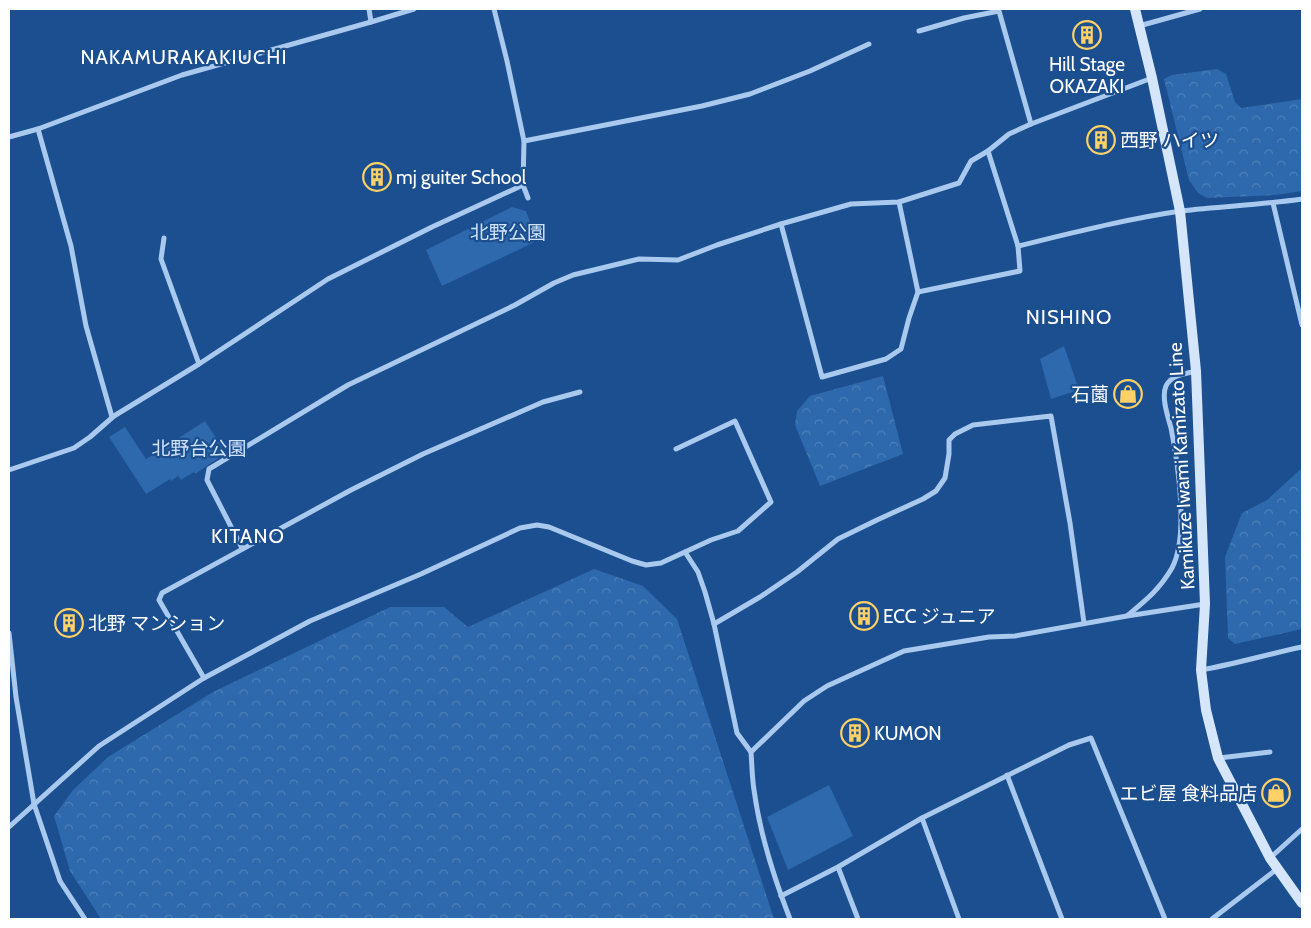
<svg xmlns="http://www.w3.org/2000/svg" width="1311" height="928" font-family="Cabin,'Noto Sans JP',sans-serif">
	<defs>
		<pattern id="forest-crowns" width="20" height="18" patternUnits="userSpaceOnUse" patternTransform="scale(1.25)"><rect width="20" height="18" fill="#2e69ad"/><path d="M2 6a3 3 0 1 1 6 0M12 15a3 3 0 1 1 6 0" fill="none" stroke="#4d80b9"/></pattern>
	</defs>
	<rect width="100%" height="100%" fill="#1b4f8f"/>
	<g fill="#2e69ad">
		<path d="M 512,207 L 526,211 L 537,241 L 442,286 L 426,250 Z"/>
		<path d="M 1064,346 L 1079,390 L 1051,399 L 1040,359 Z"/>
		<path d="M 205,421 L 226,453 L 195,474 L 194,472 L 181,480 L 178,476 L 171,481 L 170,479 L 146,494 L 109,437 L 125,427 L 146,459 Z"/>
		<path d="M 829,785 L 853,836 L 788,870 L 767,817 Z"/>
	</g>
	<g fill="url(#forest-crowns)">
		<path d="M 1217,69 L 1226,74 L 1235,102 L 1241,108 L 1302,99 L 1302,191 L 1276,195 L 1207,198 L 1198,193 L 1189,180 L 1164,79 L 1172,75 Z"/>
		<path d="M 883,376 L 903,454 L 820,486 L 795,425 L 797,411 L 810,396 Z"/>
		<path d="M 1302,468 L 1302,629 L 1235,644 L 1228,638 L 1225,557 L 1242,513 L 1267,500 Z"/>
		<path d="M 594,569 L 643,586 L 677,619 L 774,919 L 101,919 L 70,871 L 54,816 L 73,790 L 108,757 L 213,692 L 390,607 L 444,607 L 468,627 Z"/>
	</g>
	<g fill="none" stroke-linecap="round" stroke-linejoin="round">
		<g stroke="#a9c9ee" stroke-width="5">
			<path d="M 369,9 L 371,22"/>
			<path d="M 494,9 L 507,61 L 524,141 L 523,185 L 528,198"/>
			<path d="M 1139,26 L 1200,9"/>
			<path d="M 919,31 L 964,18 L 999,11 L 1031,124"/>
			<path d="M 38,129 L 71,246 L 86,326 L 112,417"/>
			<path d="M 9,137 L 38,129 L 182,75 L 371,22 L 414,9"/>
			<path d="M 524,141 L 702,106 L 750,94 L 810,71 L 869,44"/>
			<path d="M 899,202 L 918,292 L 1020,271 L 1018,246 L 988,151"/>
			<path d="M 1273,203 L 1302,325"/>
			<path d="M 781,224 L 822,377 L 886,359 L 901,349 L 909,318 L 918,292"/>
			<path d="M 164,238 L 161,259 L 199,364"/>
			<path d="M 1018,246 C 1072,233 1126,219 1181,211 C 1221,206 1262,205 1302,199"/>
			<path d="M 9,470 L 74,448 L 90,437 L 114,416 L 199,364 L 328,279 L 432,227 L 523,185"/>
			<path d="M 242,548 L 207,480 L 209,469 L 348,385 L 461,331 L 515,305 L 554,283 L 573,275 L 639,259 L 678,260 L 717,245 L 781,224 L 851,204 L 899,202 L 959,183 L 971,161 L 988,151 L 1009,134 L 1031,124 L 1152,78"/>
			<path d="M 685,552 L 698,572 L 705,592 L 714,624 L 737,733 L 751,752"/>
			<path d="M 1128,615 C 1146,600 1159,590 1172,568 C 1189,536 1178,463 1171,428 C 1168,417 1161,397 1166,386 C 1171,375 1185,374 1196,371"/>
			<path d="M 714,624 L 760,597 L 797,572 L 838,539 L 877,520 L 923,499 L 936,491 L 945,478 L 949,454 L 949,440 L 955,434 L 973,425 L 1051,416 L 1070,523 L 1084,623"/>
			<path d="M 9,633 L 16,697 L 34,804 L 60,881 L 85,919"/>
			<path d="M 1201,670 C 1235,664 1268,654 1302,647"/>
			<path d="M 204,678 L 159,600 L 162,593 L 351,490 L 423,454 L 543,402 L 580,392"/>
			<path d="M 1219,758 L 1270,752"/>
			<path d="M 1007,775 L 1062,919"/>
			<path d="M 922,818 L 959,919"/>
			<path d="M 9,827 L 99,746 L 204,678 L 310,621 L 421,574 L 520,528 L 537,525 L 549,527 L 632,561 L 646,565 L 661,563 L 711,540 L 738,531 L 771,502 L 735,421 L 676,449"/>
			<path d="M 1270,858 L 1302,829"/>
			<path d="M 838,867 L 858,919"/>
			<path d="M 781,896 L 838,867 L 922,818 L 1069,745 L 1091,738 L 1165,919"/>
			<path d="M 790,919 C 774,878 760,835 754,790 C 752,778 752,765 751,752 L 804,701 L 827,686 L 904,651 L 989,637 L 1015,636 L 1127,616 L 1205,604"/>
			<path d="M 1212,919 L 1277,869"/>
		</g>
		<path stroke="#d6e6fa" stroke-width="10" d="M 1135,9 L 1152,78 L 1180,211 L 1196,371 L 1205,604 L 1201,670 L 1206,710 L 1218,758 L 1270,858 L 1302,903"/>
	</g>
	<defs>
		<symbol id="building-ring" viewBox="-11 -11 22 22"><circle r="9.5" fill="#1b4f8f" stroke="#ffd166" stroke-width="1.5"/><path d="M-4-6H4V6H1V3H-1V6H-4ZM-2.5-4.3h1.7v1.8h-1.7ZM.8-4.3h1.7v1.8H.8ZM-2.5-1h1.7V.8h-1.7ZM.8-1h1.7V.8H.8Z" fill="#ffd166"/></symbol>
		<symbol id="shop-ring" viewBox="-11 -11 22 22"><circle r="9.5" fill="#1b4f8f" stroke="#ffd166" stroke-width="1.5"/><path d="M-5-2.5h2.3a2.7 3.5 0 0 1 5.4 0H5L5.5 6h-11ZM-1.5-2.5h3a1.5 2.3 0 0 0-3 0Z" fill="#ffd166"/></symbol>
	</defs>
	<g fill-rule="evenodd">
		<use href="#building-ring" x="1071" y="19" width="32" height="32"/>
		<use href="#building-ring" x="1085" y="124" width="32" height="32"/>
		<use href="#building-ring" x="361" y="161" width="32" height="32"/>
		<use href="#shop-ring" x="1112" y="378" width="32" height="32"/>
		<use href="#building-ring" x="848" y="600" width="32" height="32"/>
		<use href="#building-ring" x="53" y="607" width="32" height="32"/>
		<use href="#building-ring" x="839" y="717" width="32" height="32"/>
		<use href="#shop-ring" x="1260" y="777" width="32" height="32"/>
	</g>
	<g text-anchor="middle" stroke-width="4.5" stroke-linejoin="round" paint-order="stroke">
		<g font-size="19" fill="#fff" stroke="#1b4f8f" text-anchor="start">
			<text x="1087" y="71" text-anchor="middle">Hill Stage<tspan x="1087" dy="22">OKAZAKI</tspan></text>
			<text x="1120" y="147">西野 ハイツ</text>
			<text x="396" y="184">mj guiter School</text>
			<text x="1109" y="401" text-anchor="end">石薗</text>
			<text x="883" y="623">ECC ジュニア</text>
			<text x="88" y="630">北野 マンション</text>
			<text x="874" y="740">KUMON</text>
			<text x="1257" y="800" text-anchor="end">エビ屋 食料品店</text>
		</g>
		<g font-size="19" fill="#cfe3fa" stroke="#1b4f8f">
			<text x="508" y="239">北野公園</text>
			<text x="199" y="455">北野台公園</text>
		</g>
		<g font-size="19" fill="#fff" stroke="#1b4f8f">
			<text transform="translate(1181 466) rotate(-93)" y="7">Kamikuze Iwami Kamizato Line</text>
		</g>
		<g font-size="20" letter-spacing="1" fill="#fff" stroke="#1b4f8f">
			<text x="184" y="64">NAKAMURAKAKIUCHI</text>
			<text x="1069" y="324">NISHINO</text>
			<text x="248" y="543">KITANO</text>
		</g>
	</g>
	<rect width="1311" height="928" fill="none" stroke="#ffffff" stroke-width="20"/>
</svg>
